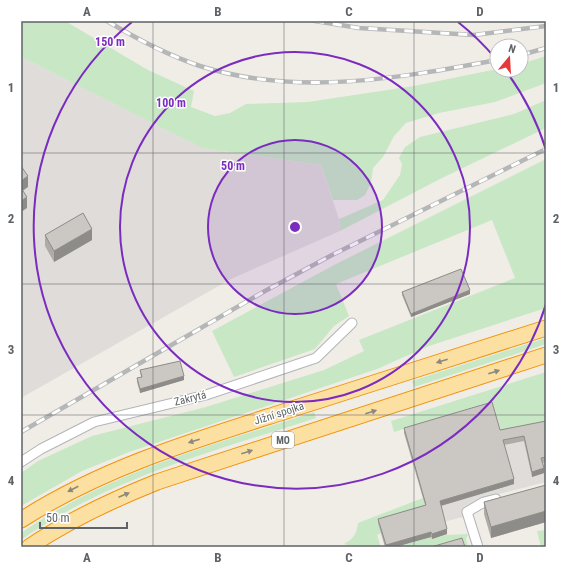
<svg xmlns="http://www.w3.org/2000/svg" width="567" height="568" font-family="'Roboto Condensed',sans-serif">
	<rect width="100%" height="100%" fill="#f0ede7"/>
	<g fill="#dfdcd9">
		<path d="M 21,57 L 202,148 L 321,165 L 339,219 L 340,231 L 231,279 L 21,398 Z"/>
		<path d="M 493,401 L 546,423 L 546,482 L 491,496 L 487,506 L 474,514 L 444,522 L 440,506 L 426,422 Z"/>
	</g>
	<g fill="#c8e7c5">
		<path d="M 21,21 L 65,21 L 148,70 L 194,91 L 191,107 L 215,116 L 230,113 L 246,104 L 308,102 L 414,86 L 497,69 L 521,70 L 521,64 L 546,56 L 546,83 L 495,102 L 439,113 L 406,123 L 394,136 L 383,157 L 373,168 L 371,183 L 365,195 L 357,200 L 333,200 L 321,165 L 202,148 L 21,57 Z"/>
		<path d="M 546,100 L 546,128 L 440,179 L 340,231 L 339,219 L 383,200 L 400,175 L 402,164 L 399,158 L 405,147 L 420,137 L 514,114 Z"/>
		<path d="M 546,159 L 546,308 L 429,346 L 377,369 L 129,452 L 82,471 L 21,506 L 21,473 L 38,461 L 92,436 L 206,407 L 324,370 L 364,351 L 359,340 L 515,278 L 492,220 L 336,284 L 349,316 L 334,326 L 315,349 L 234,377 L 212,331 L 336,264 Z"/>
		<path d="M 546,338 L 546,344 L 414,387 L 412,381 Z"/>
		<path d="M 546,372 L 546,423 L 502,432 L 492,401 L 394,432 L 391,421 Z"/>
		<path d="M 314,412 L 316,418 C 215,451 109,478 21,540 L 21,533 C 109,472 213,445 314,412 Z"/>
		<path d="M 423,498 L 426,510 L 378,523 L 381,533 L 377,535 L 380,545 L 378,547 L 356,547 L 344,544 C 353,539 357,534 358,523 Z"/>
		<path d="M 546,530 L 546,547 L 541,547 L 537,531 Z"/>
		<path d="M 468,534 L 466,539 L 468,547 L 395,547 L 431,537 L 432,539 L 446,535 Z"/>
	</g>
	<g fill="none" stroke-linecap="round" stroke-linejoin="round">
		<defs>
			<g id="minor">
				<path d="M 21,462 L 41,449 L 94,422 L 206,395 L 316,358 L 352,323"/>
				<path d="M 478,547 L 467,512 L 484,502 L 496,499"/>
			</g>
			<g id="trunk">
				<path d="M 21,520 C 102,468 192,441 283,412 C 371,384 458,356 546,328"/>
				<path d="M 29,547 C 69,520 112,500 157,482 L 546,355"/>
			</g>
		</defs>
		<use href="#minor" stroke="#b2b5b9" stroke-width="11"/>
		<use href="#trunk" stroke="#f19206" stroke-width="17"/>
		<use href="#minor" stroke="#fff" stroke-width="9"/>
		<use href="#trunk" stroke="#fce0a2" stroke-width="15"/>
		<defs>
			<g id="rail">
				<path d="M 107,21 C 137,39 167,55 200,66 C 297,97 400,78 497,60"/>
				<path d="M 315,21 L 359,28 L 474,35 L 546,26"/>
				<path d="M 521,55 L 546,48"/>
				<path d="M 21,432 L 265,291 L 332,255 L 546,149"/>
			</g>
		</defs>
		<use href="#rail" stroke="#b5b6b7" stroke-width="4.5"/>
		<use href="#rail" stroke="#fff" stroke-width="3" stroke-dasharray="9" stroke-linecap="butt"/>
	</g>
	<g fill="#afaca8">
		<path d="M 45,235 L 92,240 L 54,262 L 45,246 Z"/>
		<path d="M 402,292 L 470,294 L 411,317 L 402,295 Z"/>
		<path d="M 140,370 L 184,380 L 140,393 L 137,382 L 137,378 L 141,377 Z"/>
		<path d="M 546,421 L 546,462 L 543,463 L 544,473 L 532,477 L 524,441 L 504,445 L 514,484 L 441,506 L 447,534 L 432,539 L 431,537 L 395,547 L 385,547 L 378,523 L 378,519 L 425,505 L 404,433 L 404,428 L 500,430 Z"/>
		<path d="M 546,485 L 546,522 L 491,538 L 484,514 L 484,502 Z"/>
	</g>
	<g fill="#8e8c88">
		<path d="M 28,176 L 28,187 L 21,192 L 21,181 Z"/>
		<path d="M 27,197 L 27,208 L 21,212 L 21,201 Z"/>
		<path d="M 92,229 L 92,240 L 54,262 L 54,251 Z"/>
		<path d="M 470,290 L 470,294 L 411,317 L 411,314 Z"/>
		<path d="M 184,376 L 184,380 L 140,393 L 140,389 Z"/>
		<path d="M 544,468 L 544,473 L 532,477 L 532,472 Z"/>
		<path d="M 514,479 L 514,484 L 440,506 L 440,501 Z"/>
		<path d="M 546,511 L 546,522 L 491,538 L 491,527 Z"/>
		<path d="M 447,529 L 447,534 L 432,539 L 432,534 Z"/>
		<path d="M 431,532 L 431,537 L 395,547 L 386,547 L 386,545 Z"/>
	</g>
	<g fill="#cbc8c3" stroke="#8e8c88">
		<path d="M 21,166 L 28,176 L 21,181 Z"/>
		<path d="M 21,188 L 27,197 L 21,201 Z"/>
		<path d="M 83,213 L 92,229 L 54,251 L 45,235 Z"/>
		<path d="M 461,269 L 470,290 L 411,314 L 402,292 Z"/>
		<path d="M 180,361 L 184,376 L 140,389 L 137,378 L 142,377 L 140,370 Z"/>
		<path d="M 492,402 L 500,430 L 546,421 L 546,457 L 541,458 L 544,468 L 532,472 L 524,436 L 503,440 L 514,479 L 440,501 L 447,529 L 432,534 L 431,532 L 386,545 L 378,519 L 426,505 L 404,428 Z"/>
		<path d="M 546,485 L 546,511 L 491,527 L 484,502 Z"/>
		<path d="M 462,538 L 465,547 L 431,547 Z"/>
	</g>
	<defs><path id="oneway-solid" d="M-6-.8H1V-3.2L6.5 0L1 3.2V.8H-6Z"/></defs>
	<g fill="#8d8879">
		<use href="#oneway-solid" transform="translate(442 361) rotate(162)"/>
		<use href="#oneway-solid" transform="translate(494 372) rotate(-18)"/>
		<use href="#oneway-solid" transform="translate(371 412) rotate(-18)"/>
		<use href="#oneway-solid" transform="translate(194 441) rotate(162)"/>
		<use href="#oneway-solid" transform="translate(247 452) rotate(-18)"/>
		<use href="#oneway-solid" transform="translate(73 489) rotate(153)"/>
		<use href="#oneway-solid" transform="translate(124 495) rotate(-23)"/>
	</g>
	<path fill="none" stroke="#5e6367" stroke-width="1" stroke-opacity="0.55" d="M 153,21 L 153,547M 284,21 L 284,547M 414,21 L 414,547M 21,153 L 546,153M 21,284 L 546,284M 21,415 L 546,415"/>
	<circle cx="295" cy="227" r="87" fill="#7b2cbf" fill-opacity=".12"/>
	<g fill="none" stroke="#7b2cbf" stroke-width="2">
		<circle cx="295" cy="227" r="87"/>
		<circle cx="295" cy="227" r="175"/>
		<path d="M546 304A262 262 0 1 1 132 22M458 22A262 262 0 0 1 496 59M506 71A262 262 0 0 1 546 150"/>
	</g>
	<g text-anchor="middle" stroke-width="3" stroke-linejoin="round" paint-order="stroke">
		<rect fill="#fff" stroke="#8e9295" stroke-width="1" x="272" y="432" width="22" height="16" rx="3"/>
		<g font-size="10" font-weight="bold" fill="#5e6367">
			<text x="283" y="444">MO</text>
		</g>
		<g font-size="11" fill="#5e6367" stroke="#fff">
			<text transform="translate(190 398) rotate(-14)" y="4">Zakrytá</text>
			<text transform="translate(279 413) rotate(-18)" y="4">Jižní spojka</text>
		</g>
	</g>
	<circle cx="295" cy="227" r="6" fill="#7b2cbf" stroke="#fff" stroke-width="2"/>
	<g font-size="12" text-anchor="middle" font-weight="bold" fill="#7b2cbf" stroke="#fff" stroke-width="3" stroke-linejoin="round" paint-order="stroke">
		<text x="110" y="46">150 m</text>
		<text x="171" y="107">100 m</text>
		<text x="233" y="170">50 m</text>
	</g>
	<rect width="567" height="568" fill="none" stroke="#ffffff" stroke-width="44"/>
	<g transform="translate(509 58) rotate(18)"><circle r="19" fill="#ffffff" stroke="#bfc1c2"/>
	<path d="M0-3L7 15L0 10L-7 15Z" fill="#e5383a"/>
	<text y="-6" font-size="11" font-weight="bold" text-anchor="middle" fill="#5e6367">N</text>
	</g>
	<path d="M40 522v6h87v-6" fill="none" stroke="#5e6367" stroke-width="2"/>
	<text x="46" y="522" font-size="12" fill="#5e6367" stroke="#ffffff" stroke-width="3" paint-order="stroke">50 m</text>
	<rect x="22" y="22" width="523" height="524" fill="none" stroke="#5e6367" stroke-width="1.5"/>
	<g font-size="13" text-anchor="middle" font-weight="bold" fill="#5e6367">
		<text x="87" y="16">A</text>
		<text x="218" y="16">B</text>
		<text x="349" y="16">C</text>
		<text x="480" y="16">D</text>
		<text x="11" y="92">1</text>
		<text x="556" y="92">1</text>
		<text x="11" y="223">2</text>
		<text x="556" y="223">2</text>
		<text x="11" y="354">3</text>
		<text x="556" y="354">3</text>
		<text x="11" y="485">4</text>
		<text x="556" y="485">4</text>
		<text x="87" y="562">A</text>
		<text x="218" y="562">B</text>
		<text x="349" y="562">C</text>
		<text x="480" y="562">D</text>
	</g>
</svg>
